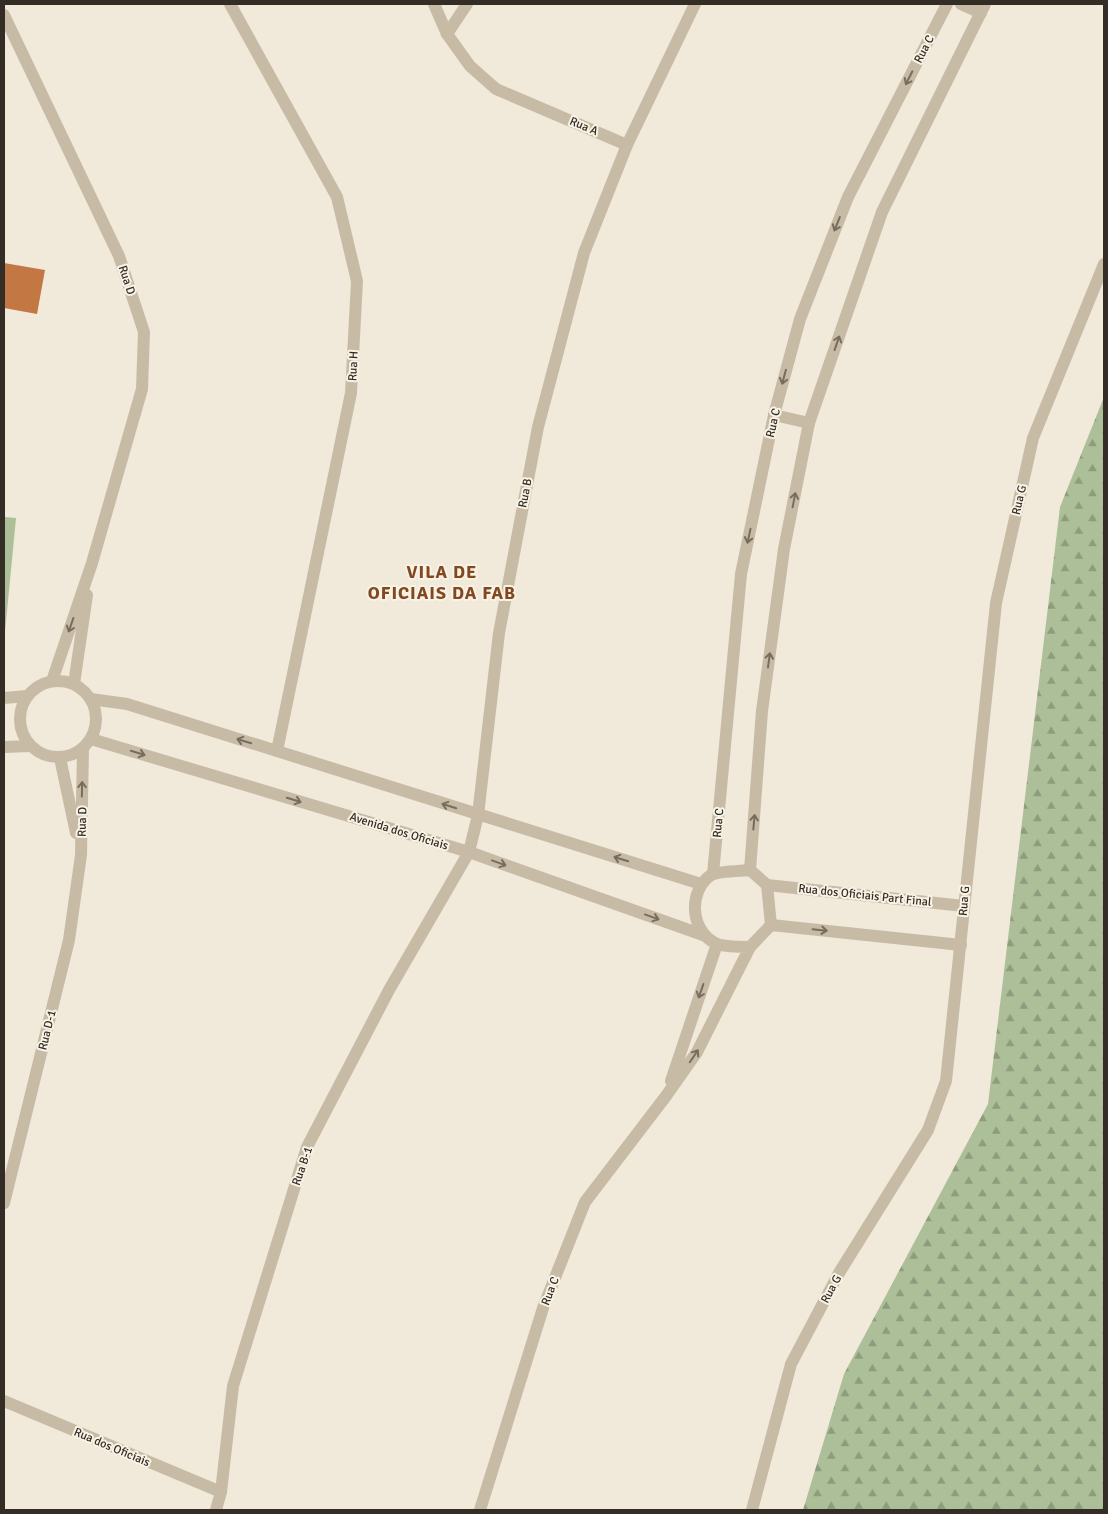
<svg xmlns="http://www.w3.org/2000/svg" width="1108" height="1514" font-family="Signika,sans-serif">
	<defs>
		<pattern id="forest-firs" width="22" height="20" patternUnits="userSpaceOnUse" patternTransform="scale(1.25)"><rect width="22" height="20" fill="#acbf99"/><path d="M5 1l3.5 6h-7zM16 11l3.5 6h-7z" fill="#8d9c7d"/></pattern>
	</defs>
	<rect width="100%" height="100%" fill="#f1e9d9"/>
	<path fill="#acbf99" d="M 4,517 L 16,518 L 4,642 Z"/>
	<path fill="url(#forest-firs)" d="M 1104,397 L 1104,1510 L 803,1510 L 844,1374 L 988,1104 L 1060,507 Z"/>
	<path fill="#c37844" d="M 4,263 L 45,270 L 37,314 L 4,308 Z"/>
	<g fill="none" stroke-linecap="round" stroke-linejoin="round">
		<g stroke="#c8bba5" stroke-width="12">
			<path d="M 230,4 L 337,197 L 357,281 L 351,393 L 277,751"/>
			<path d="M 434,4 L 447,34 L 470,66 L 496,89 L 627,145"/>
			<path d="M 961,4 L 981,13"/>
			<path d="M 4,15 L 119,256 L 144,332 L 142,389 L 92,563 L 52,681"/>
			<path d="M 447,34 L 467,4"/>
			<path d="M 774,415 L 809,423"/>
			<circle cx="58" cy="719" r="38"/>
			<path d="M 74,684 L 87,595"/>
			<path d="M 4,698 L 27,696"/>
			<path d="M 91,699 L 127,704 L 701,884"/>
			<path d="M 91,739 L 469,852 L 703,935"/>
			<path d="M 4,747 L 30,746"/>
			<path d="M 60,758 L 76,833"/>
			<path d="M 750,870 L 762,711 L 784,549 L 809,423 L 882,212 L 985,4"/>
			<path d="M 713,874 L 741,574 L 774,415 L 800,319 L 848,197 L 947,4"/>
			<path d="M 767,885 L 964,906"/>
			<path d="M 771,925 L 961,945"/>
			<path d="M 671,1081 L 717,944"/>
			<path d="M 4,1203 L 69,940 L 81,855 L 83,749"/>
			<path d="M 4,1401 L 221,1492"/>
			<path d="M 216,1510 L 221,1492 L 233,1386 L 307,1147 L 389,990 L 469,852 L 478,815 L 499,633 L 538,427 L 584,253 L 627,145 L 695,4"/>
			<path d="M 480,1510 L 543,1308 L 585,1202 L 666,1096 L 697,1052 L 750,947 L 771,925 L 767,885 L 750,870 C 741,871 718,871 711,875 C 688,891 690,930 715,943 C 724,948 740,946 750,947"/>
			<path d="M 752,1510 L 791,1364 L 839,1273 L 928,1130 L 946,1081 L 996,603 L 1033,438 L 1104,264"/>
		</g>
	</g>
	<defs><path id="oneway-shaft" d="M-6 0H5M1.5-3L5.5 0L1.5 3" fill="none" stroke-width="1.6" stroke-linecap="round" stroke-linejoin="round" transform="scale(1.25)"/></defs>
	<g stroke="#776d5f">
		<use href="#oneway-shaft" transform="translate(909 78) rotate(117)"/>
		<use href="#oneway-shaft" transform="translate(837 224) rotate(112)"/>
		<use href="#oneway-shaft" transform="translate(837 343) rotate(-71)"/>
		<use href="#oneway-shaft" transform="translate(784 377) rotate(105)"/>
		<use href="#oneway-shaft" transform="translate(794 500) rotate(-79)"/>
		<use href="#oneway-shaft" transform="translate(749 536) rotate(102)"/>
		<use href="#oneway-shaft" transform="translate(71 625) rotate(109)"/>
		<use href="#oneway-shaft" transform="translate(769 660) rotate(-82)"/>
		<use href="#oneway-shaft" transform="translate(244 741) rotate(-163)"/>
		<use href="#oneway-shaft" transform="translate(138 753) rotate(17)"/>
		<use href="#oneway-shaft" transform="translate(82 789) rotate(-89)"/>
		<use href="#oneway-shaft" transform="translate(294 800) rotate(17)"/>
		<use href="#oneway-shaft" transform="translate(449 806) rotate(-162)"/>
		<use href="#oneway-shaft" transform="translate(754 822) rotate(-85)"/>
		<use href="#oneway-shaft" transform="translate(621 859) rotate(-163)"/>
		<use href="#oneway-shaft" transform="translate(499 863) rotate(20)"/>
		<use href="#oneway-shaft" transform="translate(652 917) rotate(20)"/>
		<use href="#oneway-shaft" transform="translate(820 930) rotate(6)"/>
		<use href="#oneway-shaft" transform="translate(701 991) rotate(109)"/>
		<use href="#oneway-shaft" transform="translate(694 1056) rotate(-56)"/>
	</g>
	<g text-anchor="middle" stroke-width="4" stroke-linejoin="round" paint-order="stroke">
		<g font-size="12" fill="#342d26" stroke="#f8f3e5">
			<text transform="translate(924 49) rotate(-63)" y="4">Rua C</text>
			<text transform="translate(584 126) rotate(23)" y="4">Rua A</text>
			<text transform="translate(127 280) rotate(72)" y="4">Rua D</text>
			<text transform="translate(353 366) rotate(-87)" y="4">Rua H</text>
			<text transform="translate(773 423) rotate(-77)" y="4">Rua C</text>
			<text transform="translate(525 493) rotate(-79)" y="4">Rua B</text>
			<text transform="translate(1019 500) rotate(-77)" y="4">Rua G</text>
			<text transform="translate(82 822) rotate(-89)" y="4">Rua D</text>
			<text transform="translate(718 823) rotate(-85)" y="4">Rua C</text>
			<text transform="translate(399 831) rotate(17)" y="4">Avenida dos Oficiais</text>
			<text transform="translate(865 895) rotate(6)" y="4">Rua dos Oficiais Part Final</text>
			<text transform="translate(964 901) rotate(-85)" y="4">Rua G</text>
			<text transform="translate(47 1030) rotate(-76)" y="4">Rua D-1</text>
			<text transform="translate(302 1166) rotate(-71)" y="4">Rua B-1</text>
			<text transform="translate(831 1289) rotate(-62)" y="4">Rua G</text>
			<text transform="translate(550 1291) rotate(-69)" y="4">Rua C</text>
			<text transform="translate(112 1447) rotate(23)" y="4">Rua dos Oficiais</text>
		</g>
		<g font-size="18" font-weight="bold" letter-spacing="1" fill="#814821" stroke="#f8f3e5">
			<text x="442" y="578">VILA DE<tspan x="442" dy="21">OFICIAIS DA FAB</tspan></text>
		</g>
	</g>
	<rect width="1108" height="1514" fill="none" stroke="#342d26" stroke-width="10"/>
</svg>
